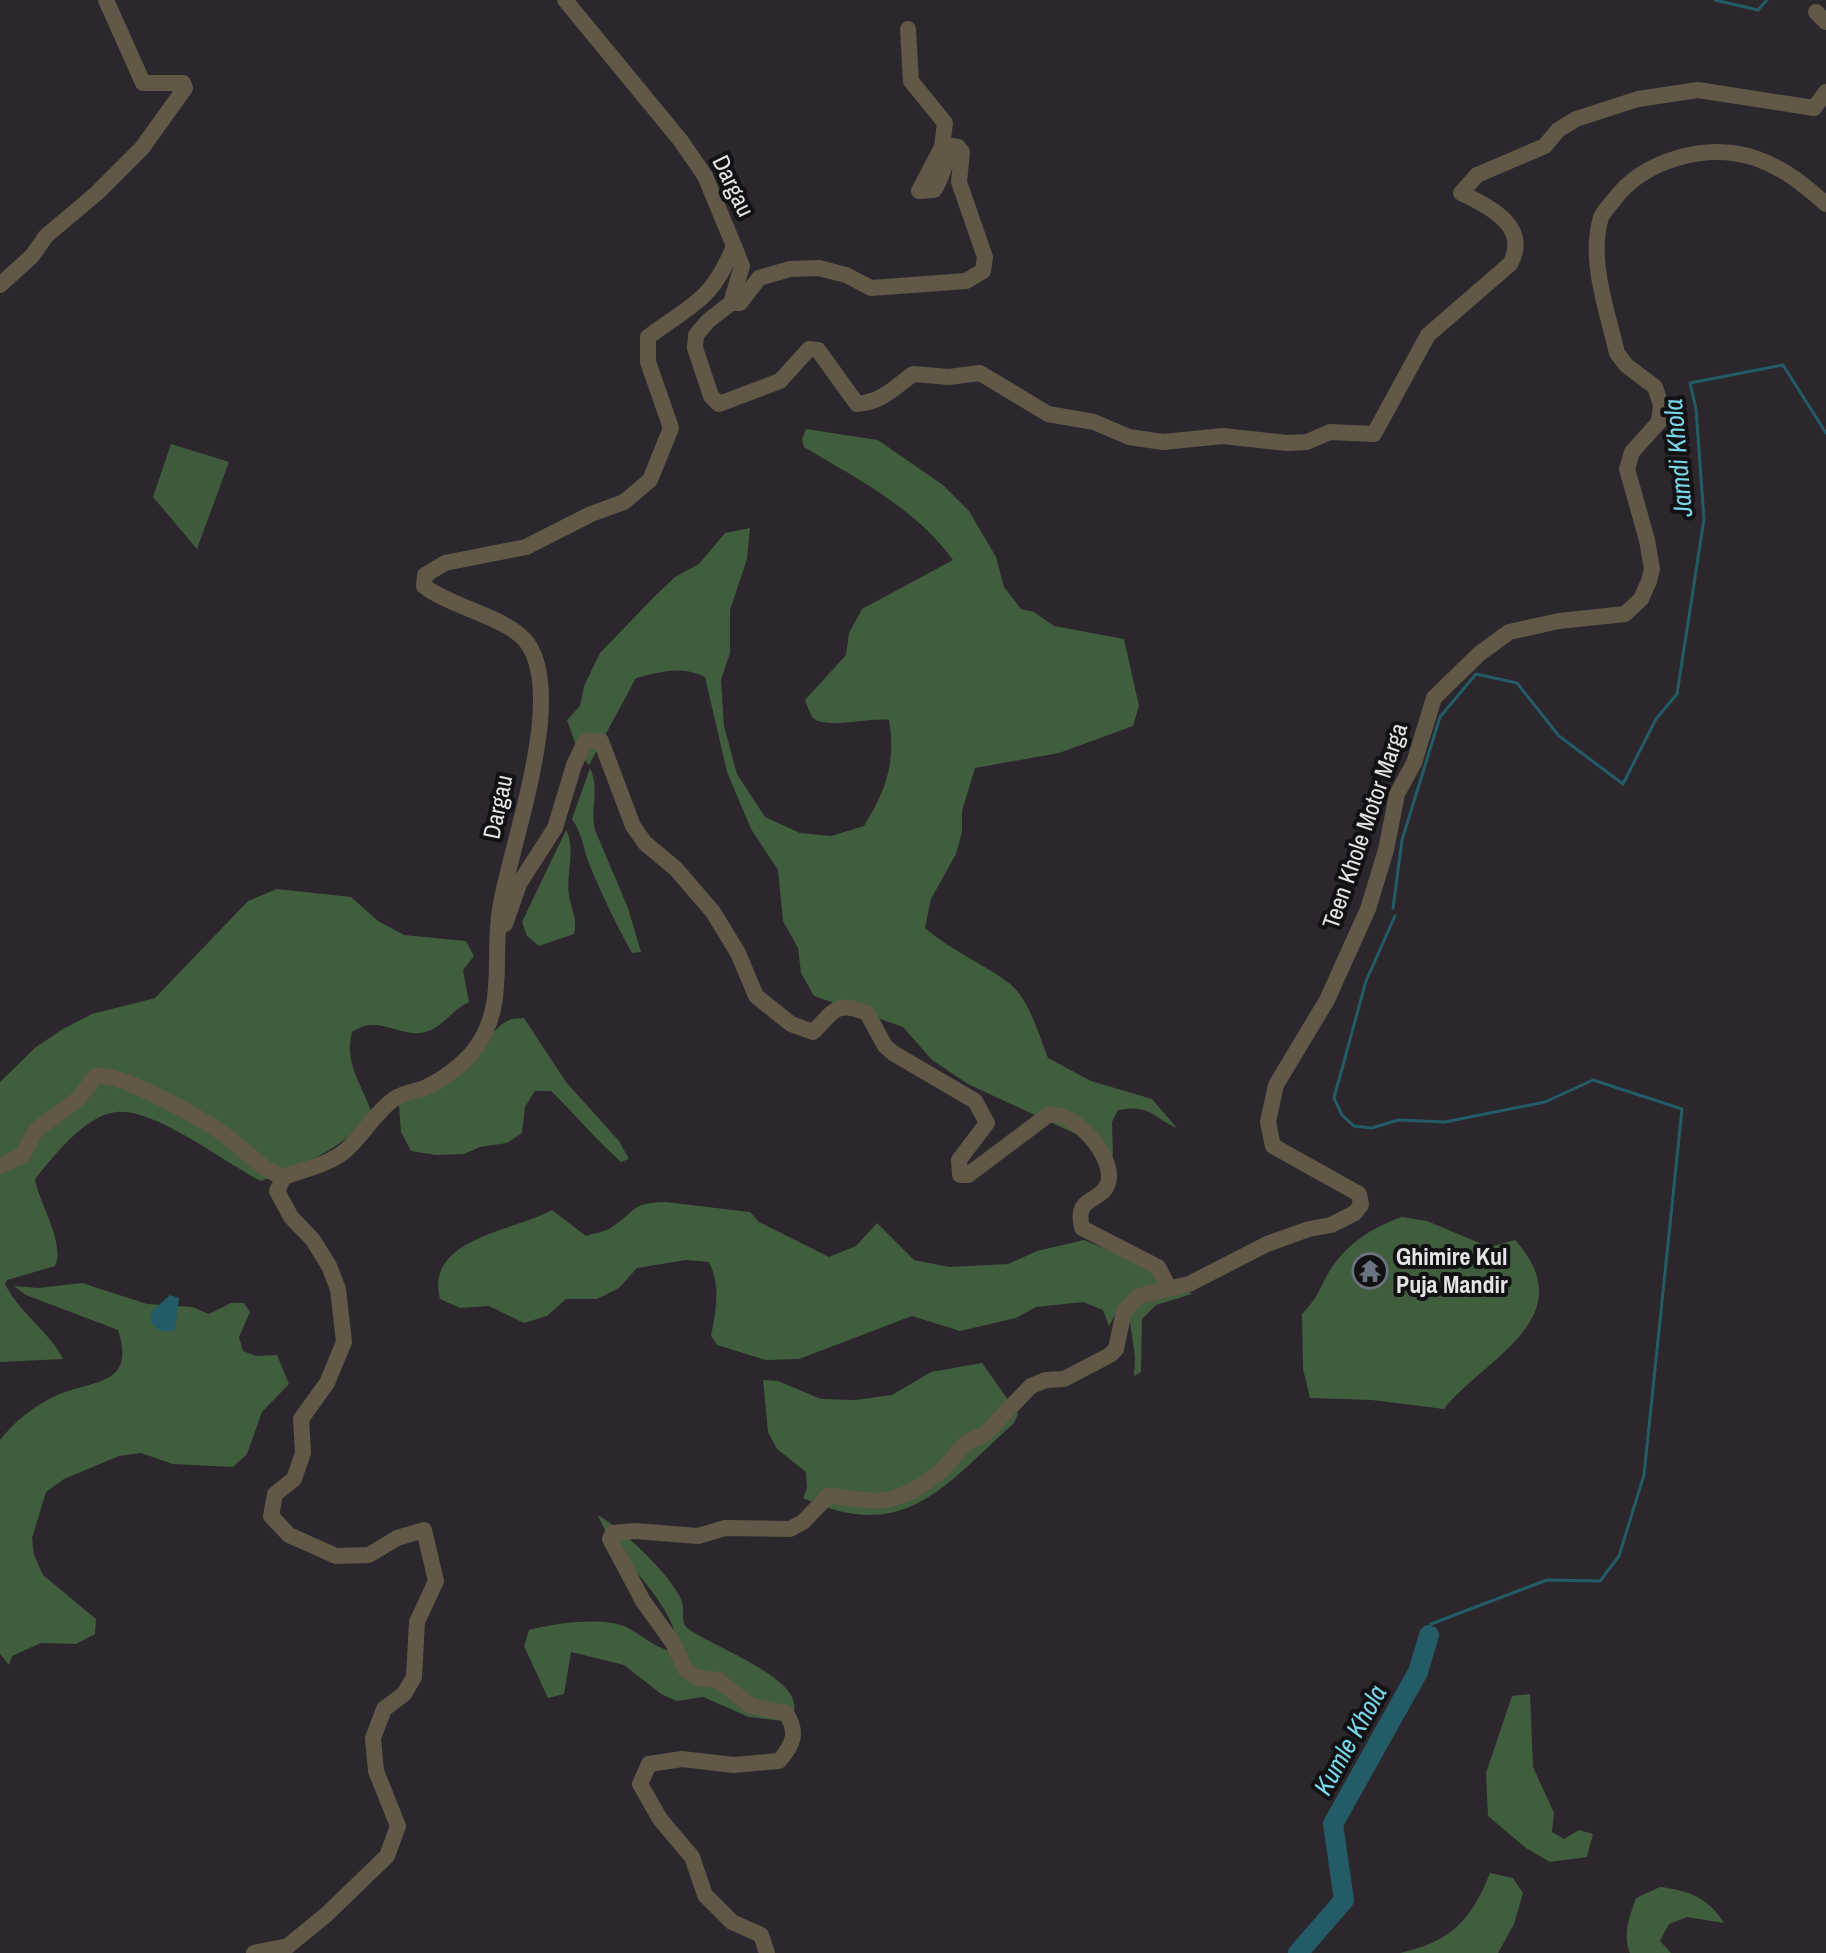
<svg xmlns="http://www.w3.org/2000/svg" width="1826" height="1953" font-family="'Archivo Narrow',sans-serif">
	<rect width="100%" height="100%" fill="#2b272c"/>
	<path fill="#405a3d" d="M 171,444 L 229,462 L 197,549 L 153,497 Z"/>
	<g fill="#405d3d">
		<path d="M 806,429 L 878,440 L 943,485 L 969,511 L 996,557 L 1004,587 L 1021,609 L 1034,612 L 1054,626 L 1124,639 L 1139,706 L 1133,726 L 1059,753 L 975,768 L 962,811 L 962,832 L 956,854 L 931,899 L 925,928 C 953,952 983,963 1010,984 C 1029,999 1039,1035 1048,1058 L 1091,1081 L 1152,1099 L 1177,1128 C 1151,1116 1149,1104 1118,1110 L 1112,1122 L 1113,1156 L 1104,1158 L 1091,1141 L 968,1084 L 932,1060 L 903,1027 L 814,996 L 801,973 L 798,948 L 783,921 L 778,870 L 751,829 L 727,772 L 705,677 C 681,665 660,672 636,678 L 589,765 L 578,751 L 567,720 L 580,706 L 584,686 L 600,653 L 653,598 L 675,577 L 699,564 L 725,533 L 750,528 L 747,559 L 730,610 L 730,653 L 721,680 L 724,726 L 737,774 L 765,817 L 800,833 L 831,836 L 864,826 C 886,790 896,763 889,720 C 870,717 825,730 813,718 C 810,714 807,705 805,700 L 846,655 L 849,633 L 862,609 L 953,560 C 916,509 858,479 804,447 L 802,439 Z"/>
		<path d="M 590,768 C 600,790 590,807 595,830 L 628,908 L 641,952 L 632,953 C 617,926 602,895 590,866 C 583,849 583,835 572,819 Z"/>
		<path d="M 566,830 C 576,847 566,875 569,895 C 571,910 578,919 574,934 L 539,946 L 527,936 L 522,922 Z"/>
		<path d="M 277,889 L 351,897 L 378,921 L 404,935 L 466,941 L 474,956 L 463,970 L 469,1002 C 451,1010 441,1031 420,1033 C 395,1035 377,1015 352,1032 C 344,1063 361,1083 371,1111 C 349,1148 299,1166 261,1181 C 225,1163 154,1107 116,1112 C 84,1116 54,1156 35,1179 C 38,1200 66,1245 55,1266 L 7,1280 L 5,1284 C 20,1314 51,1333 63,1359 L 0,1362 L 0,1082 L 36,1047 L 63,1029 L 92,1014 L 155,998 L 248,901 Z"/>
		<path d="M 524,1018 L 566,1082 L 619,1141 L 629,1159 L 621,1162 C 596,1140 575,1114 551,1091 L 535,1091 L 525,1107 L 522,1133 L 507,1143 L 480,1147 L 464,1154 L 436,1155 L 411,1151 L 401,1132 L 399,1105 L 437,1086 L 502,1024 L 511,1019 Z"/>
		<path d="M 665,1202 L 750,1212 L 759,1222 L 829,1257 L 856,1246 L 877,1223 L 914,1260 L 949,1267 L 1008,1264 L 1037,1251 L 1084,1240 L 1156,1270 L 1192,1294 L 1156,1305 L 1142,1319 L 1141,1372 L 1134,1376 L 1135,1357 L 1129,1315 L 1116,1313 L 1109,1326 L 1103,1310 L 1083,1302 L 1036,1307 L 1016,1318 L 960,1331 L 912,1316 L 799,1359 L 766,1360 L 717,1345 L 711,1336 C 716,1310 721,1286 709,1262 L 686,1260 L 637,1268 L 619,1288 L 597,1299 L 566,1299 L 547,1316 L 524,1323 L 489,1306 L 460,1308 L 440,1299 C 424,1238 515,1231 552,1210 L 586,1236 C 594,1233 606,1232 612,1227 C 637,1211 629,1203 665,1202 Z"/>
		<path d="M 1402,1217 L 1427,1221 L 1489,1247 L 1515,1240 C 1585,1318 1484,1358 1444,1409 L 1372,1400 L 1310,1398 L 1303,1369 L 1302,1314 C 1319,1297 1318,1290 1329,1272 C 1346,1244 1371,1228 1402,1217 Z"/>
		<path d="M 82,1283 L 147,1304 L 192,1307 L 209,1314 L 231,1303 L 244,1303 L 250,1312 L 239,1337 L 243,1351 L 256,1356 L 277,1355 L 289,1384 L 262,1412 L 247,1454 L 233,1467 L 173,1464 L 141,1453 L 119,1456 L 64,1479 L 46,1492 L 32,1538 L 34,1555 L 43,1575 L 96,1619 L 95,1634 L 76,1644 L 41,1643 L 12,1656 L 9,1665 L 0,1654 L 0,1440 C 14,1422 33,1407 53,1397 C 90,1379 137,1388 118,1330 L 26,1295 L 14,1286 L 38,1288 Z"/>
		<path d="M 982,1363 L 1018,1414 L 1014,1423 C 944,1486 905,1545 803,1498 L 807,1488 L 806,1472 L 777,1449 L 768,1432 L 763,1380 L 778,1381 L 821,1399 L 855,1400 L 892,1395 L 931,1372 Z"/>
		<path d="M 598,1515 C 624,1531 668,1572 681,1599 C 686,1610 679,1618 687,1628 C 711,1646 789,1673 794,1703 C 796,1709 792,1716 791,1722 L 749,1717 L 703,1697 L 677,1701 L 661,1694 L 624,1665 L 571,1652 L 564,1694 L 548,1698 L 524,1646 L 529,1630 C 553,1623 606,1616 628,1628 C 646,1638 658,1650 679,1653 C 676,1598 613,1559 598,1515 Z"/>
		<path d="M 1530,1694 L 1533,1767 L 1554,1813 L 1552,1832 L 1564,1839 L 1579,1830 L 1593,1834 L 1587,1857 L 1550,1862 L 1526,1848 L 1488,1816 L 1486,1773 L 1512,1696 Z"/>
		<path d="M 1490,1873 L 1513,1878 L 1523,1893 L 1514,1924 L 1498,1953 L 1400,1953 C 1450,1942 1471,1921 1490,1873 Z"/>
		<path d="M 1660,1887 C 1688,1890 1709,1898 1724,1923 L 1687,1917 L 1669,1924 L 1660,1941 L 1671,1953 L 1630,1953 C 1622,1934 1630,1916 1636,1898 Z"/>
	</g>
	<path fill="#235c67" d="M 170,1295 L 179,1298 L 175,1331 L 160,1331 L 151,1323 L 151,1312 Z"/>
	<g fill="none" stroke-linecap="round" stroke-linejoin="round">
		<g stroke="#235c67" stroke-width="3">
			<path d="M 1715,0 L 1758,10 L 1767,0"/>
			<path d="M 1393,908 L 1402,840 L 1440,717 L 1476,674 L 1517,683 L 1559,736 L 1623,784 L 1656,719 L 1677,694 L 1704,519 L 1696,409 L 1690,383 L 1783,365 L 1826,433"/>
			<path d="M 1395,916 L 1366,981 L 1334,1098 L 1342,1115 L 1354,1126 L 1372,1128 L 1398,1120 L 1445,1122 L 1545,1102 L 1593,1080 L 1682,1109 L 1644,1475 L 1619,1556 L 1600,1581 L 1547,1580 L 1431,1624"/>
		</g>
		<path stroke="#235c67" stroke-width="20" d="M 1298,1953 L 1344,1900 L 1333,1824 L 1418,1672 L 1429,1635"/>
		<g stroke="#615848" stroke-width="16">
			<path d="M 1816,12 L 1826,22"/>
			<path d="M 734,246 L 742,266 L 731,303 L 708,321 L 696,335 L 695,348 L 711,396 L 719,404 L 780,381 L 809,349 L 818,350 L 857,404 C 882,402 894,388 913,374 L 949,377 L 980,373 L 1048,414 L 1094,422 L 1129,437 L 1163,442 L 1223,436 L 1287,443 L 1307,442 L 1330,432 L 1374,434 L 1428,335 L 1510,264 C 1531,227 1489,206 1461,193 L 1477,175 L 1545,146 L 1558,130 L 1576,119 L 1638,99 L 1698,90 L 1814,108 L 1826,92"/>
			<path d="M 0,285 L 32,256 L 46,236 L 97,193 L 142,148 L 185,88 L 183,83 L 143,83 L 106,0"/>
			<path d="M 731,303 L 740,303 L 759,278 L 790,269 L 819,268 L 846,275 L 871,288 L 966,281 L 983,271 L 985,257 L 959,182 L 962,152 L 958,147 L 952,146 C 944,161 944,176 934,190 L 919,191 L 942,147 L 945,123 L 911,81 L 908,29"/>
			<path d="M 505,924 L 519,884 L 555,828 L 574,765 L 585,742 L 601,741 L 633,826 L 645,843 L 676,869 L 713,912 L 738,953 L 756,996 L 791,1024 L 813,1032 C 834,1012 834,1000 867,1013 L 885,1046 L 893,1053 L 975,1101 L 987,1123 L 959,1160 L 960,1175 L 968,1175 L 1048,1115 C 1075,1110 1116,1158 1108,1183 C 1101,1204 1074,1194 1082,1228 L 1158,1267 L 1169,1288"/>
			<path d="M 0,1166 L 23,1155 L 36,1130 L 78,1099 L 96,1076 C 121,1072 207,1121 229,1138 C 246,1151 264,1172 284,1177"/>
			<path d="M 254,1953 L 288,1946 L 327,1914 L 387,1856 L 398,1826 L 376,1771 L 373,1738 L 384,1709 L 404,1694 L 414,1677 L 417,1622 L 436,1581 L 424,1530 L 397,1538 L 369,1555 L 336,1556 L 289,1535 L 271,1516 L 275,1494 L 294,1479 L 303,1453 L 301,1419 L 327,1383 L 344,1342 L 338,1289 L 329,1266 L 313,1240 L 291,1217 L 277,1191 L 284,1177 C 305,1169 328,1165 345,1151 C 364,1135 374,1113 394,1099 C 403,1093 412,1092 422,1089 C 440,1082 464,1064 475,1049 C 507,1006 492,958 500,909 C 510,845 566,700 528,644 C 511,618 450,607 424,586 L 425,575 L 445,563 L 526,547 L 591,514 L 624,502 L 650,480 L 671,428 L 648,362 L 648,337 C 692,304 712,301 734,246 L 705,176 L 681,141 L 565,0"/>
			<path d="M 767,1953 L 761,1935 L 732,1922 L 705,1895 L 692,1857 L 660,1819 L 640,1784 L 649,1764 L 682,1759 L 734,1765 L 779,1761 C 794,1744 798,1732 786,1713 L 751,1706 L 718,1680 L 698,1678 L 685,1669 L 673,1643 L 643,1601 L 610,1539 L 613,1533 L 635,1531 L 698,1536 L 725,1528 L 790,1529 L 803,1522 L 828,1496 C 850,1496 868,1504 891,1499 C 910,1494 931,1481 945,1467 C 958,1454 963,1439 983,1436 L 1031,1386 L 1046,1380 L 1064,1379 L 1110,1355 L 1116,1349 L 1124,1311 L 1139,1296 L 1189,1284 L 1267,1244 L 1309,1229 L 1331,1225 L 1355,1213 L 1361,1205 L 1359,1194 L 1273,1146 L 1268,1122 L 1276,1085 L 1327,1000 L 1368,909 L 1386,850 L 1397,794 L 1414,763 L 1434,698 L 1479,654 L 1509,632 L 1559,621 L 1625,614 L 1641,599 L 1649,581 L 1652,569 L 1647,540 L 1627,469 L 1632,452 L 1659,422 L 1661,405 L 1655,387 L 1626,365 L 1617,353 C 1608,314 1589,262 1600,221 C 1601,214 1608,207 1613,201 C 1643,160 1706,142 1755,158 C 1784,168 1803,184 1826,204"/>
		</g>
	</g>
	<defs>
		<symbol id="temple-ring" viewBox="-11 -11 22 22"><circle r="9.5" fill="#121113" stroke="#6b7280" stroke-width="1.5"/><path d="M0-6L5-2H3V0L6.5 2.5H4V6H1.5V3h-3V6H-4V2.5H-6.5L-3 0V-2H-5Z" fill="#6b7280"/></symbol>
	</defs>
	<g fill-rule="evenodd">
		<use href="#temple-ring" x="1350" y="1251" width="40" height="40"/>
	</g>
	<g text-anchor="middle" stroke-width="8" stroke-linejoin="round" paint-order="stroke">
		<g font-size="24" fill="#e5e3e6" stroke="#121113">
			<text transform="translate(733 186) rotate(64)" y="8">Dargau</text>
			<text transform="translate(498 807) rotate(-78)" y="8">Dargau</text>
			<text transform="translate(1365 826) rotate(-71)" y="8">Teen Khole Motor Marga</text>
		</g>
		<g font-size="24" font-weight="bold" fill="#e5e3e6" stroke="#121113" text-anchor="start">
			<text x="1396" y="1265">Ghimire Kul<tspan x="1396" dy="28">Puja Mandir</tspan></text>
		</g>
		<g font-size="26" font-style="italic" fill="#79d5e8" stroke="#121113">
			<text transform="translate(1678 458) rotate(-95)" y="9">Jamdi Khola</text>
			<text transform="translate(1350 1740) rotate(-61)" y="9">Kumle Khola</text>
		</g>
	</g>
</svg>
